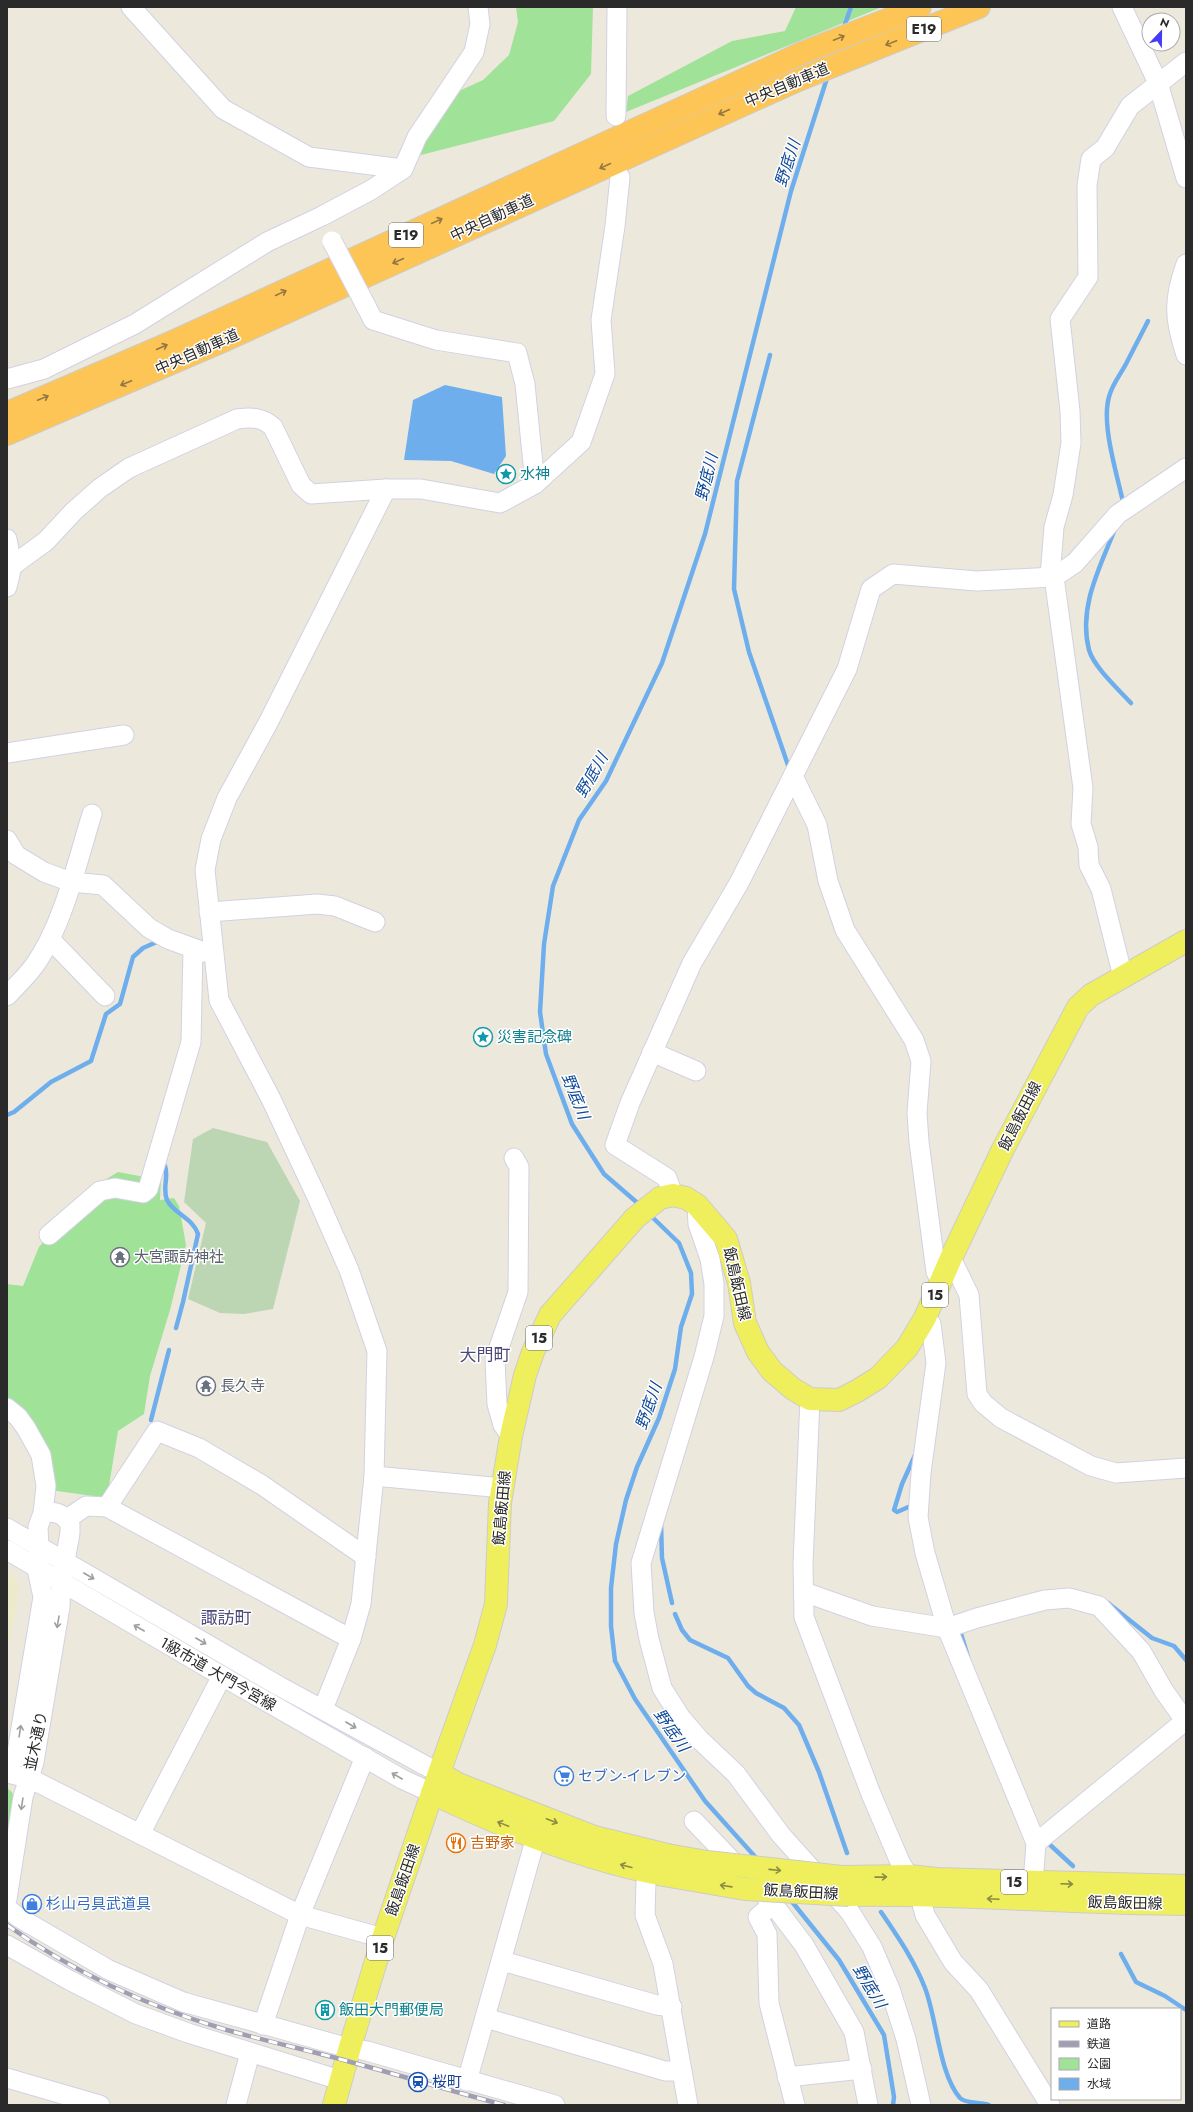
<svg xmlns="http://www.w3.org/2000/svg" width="1193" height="2112" font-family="Jost,'Noto Sans JP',sans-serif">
	<rect width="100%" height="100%" fill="#ece9dc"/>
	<path fill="#edeacb" d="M 7,1571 L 14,1575 L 19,1588 L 10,1641 L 7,1640 Z"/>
	<g fill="#a0e298">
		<path d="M 516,7 L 593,7 L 591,74 L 554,121 L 417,156 L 448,96 L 483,80 L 509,55 L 518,22 Z"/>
		<path d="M 796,7 L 882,7 L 626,112 L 628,96 L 732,41 L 785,31 Z"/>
		<path d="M 118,1172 L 161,1180 L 160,1200 L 174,1198 L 179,1206 L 186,1245 L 170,1310 L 150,1376 L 144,1414 L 118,1431 L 107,1498 L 50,1490 L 7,1404 L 7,1284 L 23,1286 L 39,1247 L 88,1190 Z"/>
		<path d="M 7,1788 L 12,1792 L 14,1797 L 8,1835 Z"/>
	</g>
	<path fill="#bcd5b3" d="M 213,1128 L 267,1142 L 300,1201 L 273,1309 L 244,1314 L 220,1313 L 188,1299 L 206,1223 L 184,1202 L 193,1139 Z"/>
	<path fill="#6faeed" d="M 445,385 L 502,397 L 506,456 L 494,474 L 451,461 L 404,460 L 413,400 Z"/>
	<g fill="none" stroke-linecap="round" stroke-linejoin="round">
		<g stroke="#6faeed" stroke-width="4.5">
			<path d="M 843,30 L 851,7"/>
			<path d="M 770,355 L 737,481 L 734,589 L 749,652 L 789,768"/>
			<path d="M 1123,502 C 1117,474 1101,424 1109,397 C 1112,384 1121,374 1127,362 C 1134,348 1141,335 1148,321"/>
			<path d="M 1115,529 C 1100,567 1078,607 1089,650 C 1094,667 1118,689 1131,703"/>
			<path d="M 7,1115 L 14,1112 L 51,1082 L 91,1061 L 106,1014 L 120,1004 L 133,957 L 143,948 L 159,941"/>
			<path d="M 165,1166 C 169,1177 162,1188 167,1200 C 174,1214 193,1218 198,1234 L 183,1302 L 176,1328"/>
			<path d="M 641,1206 L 604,1174 L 572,1124 L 546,1054 L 540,1012 L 544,944 L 553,886 L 579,820 L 606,781 L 662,663 L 705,534 L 791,191 L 828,75"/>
			<path d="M 649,1214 L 679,1243 L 691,1273 L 692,1294 L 681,1327 L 675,1369 L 659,1418 L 637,1467 L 626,1500 L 616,1544 L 611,1588 L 611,1626 L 615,1661 L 635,1699 L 705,1801 L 758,1860"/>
			<path d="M 151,1420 L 169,1350"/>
			<path d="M 913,1505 L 897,1512 L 894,1510 L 902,1484 L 916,1453"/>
			<path d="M 661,1524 L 662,1558 L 672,1603"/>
			<path d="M 1108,1603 L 1152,1638 L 1174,1646 L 1186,1660"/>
			<path d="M 675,1614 L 682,1630 L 690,1640 L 728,1658 L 748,1686 L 756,1693 L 784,1708 L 799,1725 L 819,1772 L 847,1853"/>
			<path d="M 961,1634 L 968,1657"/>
			<path d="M 1048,1843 L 1073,1866"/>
			<path d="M 789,1898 L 839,1960 L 884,2035 L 894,2097 L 893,2105"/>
			<path d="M 881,1912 C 898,1937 914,1960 925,1988 C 937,2019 939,2074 960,2098 C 966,2104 981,2102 989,2105"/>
			<path d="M 1121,1954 L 1136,1982 L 1165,1996 L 1186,2010"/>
		</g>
		<defs>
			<g id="minor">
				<path d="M 131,7 L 223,109 L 309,157 L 403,169"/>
				<path d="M 1122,7 L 1158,83 L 1186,178"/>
				<path d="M 616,116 L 617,7"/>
				<path d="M 1186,264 C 1173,300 1174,319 1186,355"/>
				<path d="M 366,306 L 373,320 L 436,340 L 517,353 L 525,384 L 535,484"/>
				<path d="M 7,379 L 44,369 L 135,324 L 267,242 L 322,216 L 371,190 L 403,169 L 417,137 L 474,52 L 480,24 L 478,7"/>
				<path d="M 7,539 L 12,566 L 7,587"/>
				<path d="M 12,566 L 46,541 L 74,511 L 100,488 L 129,468 L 237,419 C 251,417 262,417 273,427 L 301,485 L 311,494 L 386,489 L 421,489 L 500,503 L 535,484 L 581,442 L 605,374 L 601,320 L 615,226 L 620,177"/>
				<path d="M 1050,577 L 1054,527 L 1063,495 L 1071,443 L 1070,411 L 1060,319 L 1088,277 L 1087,185 L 1091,159 L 1105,148 L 1130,106 L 1186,62"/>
				<path d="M 1054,577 L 1083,788 L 1081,824 L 1088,847 L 1089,865 L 1101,889 L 1123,977"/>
				<path d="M 7,753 L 124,735"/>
				<path d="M 793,776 L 817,825 L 828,881 L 845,930 L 914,1040 L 921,1061 L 917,1113 L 919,1142 L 936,1272 L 941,1281"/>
				<path d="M 7,840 L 16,855 L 44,872 L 71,882 L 103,885 L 149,928 L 168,939 L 204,952"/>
				<path d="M 209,912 L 317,904 L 335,906 L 375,922"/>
				<path d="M 50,939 L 105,996"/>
				<path d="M 7,996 C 16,986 26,977 34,966 C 63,926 77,862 92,814"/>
				<path d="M 652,1052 L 696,1071"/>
				<path d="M 673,1195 L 667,1178 L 615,1145 L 630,1103 L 692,963 L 739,883 L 847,669 L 871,589 L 893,574 L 977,581 L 1054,577 L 1075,563 L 1118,514 L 1186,468"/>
				<path d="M 697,1205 L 698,1224 L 710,1259 L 714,1284 L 714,1316 L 704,1357 L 641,1563 L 644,1613 L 649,1639 L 662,1688 L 681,1718 L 700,1740 L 736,1774 L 781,1835 L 850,1912 L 872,1947 L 890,1989 L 906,2039 L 921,2105"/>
				<path d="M 49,1235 L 100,1191 L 115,1188 L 143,1193 L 148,1189 L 191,1042 L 193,949"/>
				<path d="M 951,1258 L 969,1295 L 977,1394 L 983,1403 L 1001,1418 L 1091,1466 L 1116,1473 L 1186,1468"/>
				<path d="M 925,1318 L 931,1324 L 936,1363 L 921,1473 L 918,1517 L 925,1553 L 947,1628 L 1036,1843 L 1033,1883"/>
				<path d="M 810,1399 L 803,1564 L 804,1617 L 871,1794 L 900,1862 L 920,1896 L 925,1915 L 953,1962 L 979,1990 L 1050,2105"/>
				<path d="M 7,1408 L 18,1417 L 26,1428 L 41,1455 L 46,1486 L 43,1513 L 38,1527 L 39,1548 L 37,1569 L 43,1597 L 16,1758 L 7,1766"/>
				<path d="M 511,1436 L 503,1425 L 497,1404 L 495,1359 L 518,1292 L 519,1167 L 514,1158"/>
				<path d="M 374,1476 L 503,1488"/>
				<path d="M 107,1507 L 351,1639"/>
				<path d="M 67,1519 L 86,1506 L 107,1507 L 157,1431 L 199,1448 L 262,1485 L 366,1557"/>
				<path d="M 7,1528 L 279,1686 L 439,1773"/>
				<path d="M 7,1550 L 222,1676 L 402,1779 L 432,1793"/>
				<path d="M 804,1592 L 872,1616 L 947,1628 L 977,1618 L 1045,1600 L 1069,1598 L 1099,1606 L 1141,1651 L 1164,1691 L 1186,1722"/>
				<path d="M 323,1709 L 351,1639 L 361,1604 L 374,1476 L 377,1351 L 349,1270 L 316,1195 L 271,1099 L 219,1000 L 205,870 L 211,839 L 227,798 L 268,723 L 386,489"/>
				<path d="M 7,1773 L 29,1778 L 300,1915 L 383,1938"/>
				<path d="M 694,1821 L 773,1904 L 758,1917 L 767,1934 L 769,2003 L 795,2105"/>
				<path d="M 140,1834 L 222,1676"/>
				<path d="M 1036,1843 L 1185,1721"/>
				<path d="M 647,1872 L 646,1881 L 645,1915 L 663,1964 L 688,2105"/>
				<path d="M 7,1899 L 23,1797 L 34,1762 L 60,1607 L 61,1583 L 70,1533 L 70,1524 C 63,1513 55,1511 43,1513"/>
				<path d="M 773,1904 L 804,1945 L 854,2032 L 868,2105"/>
				<path d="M 7,1908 L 18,1917 L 109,1970 L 183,2002 L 338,2045 L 367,2051 L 555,2105"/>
				<path d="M 7,1945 L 69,1980 L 136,2014 L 188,2033 L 340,2080"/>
				<path d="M 502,1961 L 657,2005 L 672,2007"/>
				<path d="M 486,2018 L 665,2071 L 682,2071"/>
				<path d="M 263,2025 L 300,1915 L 365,1757"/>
				<path d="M 787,2077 L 862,2069"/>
				<path d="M 7,2078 L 100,2105"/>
				<path d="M 467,2081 L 536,1837"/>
				<path d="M 236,2105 L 250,2053"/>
			</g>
			<g id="major">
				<path d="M 439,1773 L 458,1784 L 594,1837 L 667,1855"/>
				<path d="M 432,1793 C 505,1828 584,1860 664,1875"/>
				<path d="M 842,1877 L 909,1876 L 937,1879 L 1186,1886"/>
				<path d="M 849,1895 C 961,1893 1074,1904 1186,1904"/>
				<path d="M 334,2105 L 350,2047 L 383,1938 L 439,1773 L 485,1645 L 496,1604 L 500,1503 L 511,1436 L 525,1375 L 533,1352 L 550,1315 L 635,1218 L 660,1198 L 673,1195 L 686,1198 L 697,1205 L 726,1239 L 739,1283 L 745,1323 L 758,1352 L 772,1371 L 793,1389 L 810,1399 L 839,1400 L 857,1391 L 878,1378 L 907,1348 L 925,1318 L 951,1258 L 1003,1149 L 1078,1007 L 1091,995 L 1186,941"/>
			</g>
			<g id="highway">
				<path d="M 7,413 L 179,339 L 802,53 L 920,7"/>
				<path d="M 7,434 L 223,341 L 798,80 L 979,7"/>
			</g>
		</defs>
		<use href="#minor" stroke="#d2d1e2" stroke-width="21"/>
		<use href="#major" stroke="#ccc" stroke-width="24"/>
		<use href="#highway" stroke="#ccc" stroke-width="24"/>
		<use href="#minor" stroke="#fff" stroke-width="19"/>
		<use href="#major" stroke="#efef5d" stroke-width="22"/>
		<use href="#highway" stroke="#fdc556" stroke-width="22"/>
		<defs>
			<path id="rail" d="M 7,1925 C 73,1972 149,2007 227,2030 C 266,2041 307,2050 347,2061 C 399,2075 451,2091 504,2105"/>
		</defs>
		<use href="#rail" stroke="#a09eb4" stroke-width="4.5"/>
		<use href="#rail" stroke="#fff" stroke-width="3" stroke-dasharray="9" stroke-linecap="butt"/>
		<defs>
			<path id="minor-bridge" d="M 332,241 L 366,306"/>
			<g id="major-bridge">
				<path d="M 667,1855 L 707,1862 L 842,1877"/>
				<path d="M 664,1875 L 745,1889 L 849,1895"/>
			</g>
		</defs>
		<use href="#minor-bridge" stroke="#d2d1e2" stroke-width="21" stroke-linecap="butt"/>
		<use href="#major-bridge" stroke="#ccc" stroke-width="24" stroke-linecap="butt"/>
		<use href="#minor-bridge" stroke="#fff" stroke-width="19"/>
		<use href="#major-bridge" stroke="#efef5d" stroke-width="22"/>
	</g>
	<defs><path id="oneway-shaft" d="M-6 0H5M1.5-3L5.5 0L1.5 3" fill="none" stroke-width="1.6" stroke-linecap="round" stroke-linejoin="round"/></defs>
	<g stroke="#947840">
		<use href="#oneway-shaft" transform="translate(839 38) rotate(-22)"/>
		<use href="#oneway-shaft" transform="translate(891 43) rotate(158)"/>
		<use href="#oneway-shaft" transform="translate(724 112) rotate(156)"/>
		<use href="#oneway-shaft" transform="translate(605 166) rotate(155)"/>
		<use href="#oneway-shaft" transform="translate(437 221) rotate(-25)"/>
		<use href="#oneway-shaft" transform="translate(398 261) rotate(156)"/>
		<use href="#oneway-shaft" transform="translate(281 293) rotate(-25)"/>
		<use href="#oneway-shaft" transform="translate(162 347) rotate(-24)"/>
		<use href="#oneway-shaft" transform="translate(126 383) rotate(157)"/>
		<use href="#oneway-shaft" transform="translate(43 398) rotate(-22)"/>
	</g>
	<g stroke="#9f9f9f">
		<use href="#oneway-shaft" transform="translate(89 1576) rotate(30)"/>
		<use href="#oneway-shaft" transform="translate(58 1622) rotate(100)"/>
		<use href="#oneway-shaft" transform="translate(139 1628) rotate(-150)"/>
		<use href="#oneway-shaft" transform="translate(201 1641) rotate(30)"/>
		<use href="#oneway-shaft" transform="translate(351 1725) rotate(30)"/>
		<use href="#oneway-shaft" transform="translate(20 1731) rotate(-81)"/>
		<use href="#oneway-shaft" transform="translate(397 1776) rotate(-150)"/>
		<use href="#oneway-shaft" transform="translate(22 1804) rotate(99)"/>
	</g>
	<g stroke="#8c8c44">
		<use href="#oneway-shaft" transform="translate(552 1821) rotate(21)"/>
		<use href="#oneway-shaft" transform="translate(503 1824) rotate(-158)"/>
		<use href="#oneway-shaft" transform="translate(626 1866) rotate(-165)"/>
		<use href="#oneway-shaft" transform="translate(775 1870) rotate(6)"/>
		<use href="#oneway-shaft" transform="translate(881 1877) rotate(-1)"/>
		<use href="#oneway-shaft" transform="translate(1067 1884) rotate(2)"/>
		<use href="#oneway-shaft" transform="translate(726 1886) rotate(-172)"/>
		<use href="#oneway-shaft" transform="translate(993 1899) rotate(-177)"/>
	</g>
	<defs>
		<symbol id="sight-ring" viewBox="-11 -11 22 22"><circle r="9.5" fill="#fff" stroke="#0f9aa8" stroke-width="1.5"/><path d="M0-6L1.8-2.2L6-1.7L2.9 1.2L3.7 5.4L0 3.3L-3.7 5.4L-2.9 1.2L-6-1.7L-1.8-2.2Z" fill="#0f9aa8"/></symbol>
		<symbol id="temple-ring" viewBox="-11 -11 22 22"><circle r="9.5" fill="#fff" stroke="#6b7280" stroke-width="1.5"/><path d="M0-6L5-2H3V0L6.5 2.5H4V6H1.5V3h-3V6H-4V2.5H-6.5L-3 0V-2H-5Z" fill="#6b7280"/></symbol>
		<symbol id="supermarket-ring" viewBox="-11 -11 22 22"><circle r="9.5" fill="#fff" stroke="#3f7fe0" stroke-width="1.5"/><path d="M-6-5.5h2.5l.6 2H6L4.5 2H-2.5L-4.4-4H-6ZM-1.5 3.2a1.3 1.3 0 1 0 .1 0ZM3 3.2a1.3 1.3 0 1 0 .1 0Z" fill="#3f7fe0"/></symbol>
		<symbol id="restaurant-ring" viewBox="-11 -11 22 22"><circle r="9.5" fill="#fff" stroke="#e8710a" stroke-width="1.5"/><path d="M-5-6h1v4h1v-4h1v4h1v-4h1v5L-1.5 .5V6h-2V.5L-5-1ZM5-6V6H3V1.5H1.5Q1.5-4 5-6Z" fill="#e8710a"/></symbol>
		<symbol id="shop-ring" viewBox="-11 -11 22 22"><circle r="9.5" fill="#fff" stroke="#3f7fe0" stroke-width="1.5"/><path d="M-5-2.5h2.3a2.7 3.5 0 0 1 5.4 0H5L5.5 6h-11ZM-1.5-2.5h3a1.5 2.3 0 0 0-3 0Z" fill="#3f7fe0"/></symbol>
		<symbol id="building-ring" viewBox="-11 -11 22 22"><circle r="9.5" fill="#fff" stroke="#0f9aa8" stroke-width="1.5"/><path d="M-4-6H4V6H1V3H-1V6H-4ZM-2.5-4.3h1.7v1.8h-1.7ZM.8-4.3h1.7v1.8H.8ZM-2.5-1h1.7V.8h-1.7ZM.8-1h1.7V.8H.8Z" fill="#0f9aa8"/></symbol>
		<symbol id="station-ring" viewBox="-11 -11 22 22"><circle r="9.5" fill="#fff" stroke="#1a4fb4" stroke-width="1.5"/><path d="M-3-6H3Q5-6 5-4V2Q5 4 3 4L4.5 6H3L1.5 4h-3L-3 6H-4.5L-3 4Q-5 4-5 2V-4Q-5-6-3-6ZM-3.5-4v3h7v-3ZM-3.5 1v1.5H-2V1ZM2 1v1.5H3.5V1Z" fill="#1a4fb4"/></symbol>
	</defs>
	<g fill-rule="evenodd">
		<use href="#sight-ring" x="495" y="463" width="22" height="22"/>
		<use href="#sight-ring" x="472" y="1026" width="22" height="22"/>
		<use href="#temple-ring" x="109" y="1246" width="22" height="22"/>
		<use href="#temple-ring" x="195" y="1375" width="22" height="22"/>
		<use href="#supermarket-ring" x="553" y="1765" width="22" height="22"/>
		<use href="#restaurant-ring" x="445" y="1832" width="22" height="22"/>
		<use href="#shop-ring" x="21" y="1893" width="22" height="22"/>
		<use href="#building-ring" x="314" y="1999" width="22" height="22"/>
		<use href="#station-ring" x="407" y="2071" width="22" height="22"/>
	</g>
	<g text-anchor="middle" stroke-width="3" stroke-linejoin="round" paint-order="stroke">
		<g fill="#fff" stroke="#6a6a6a" stroke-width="1">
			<rect x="907" y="17" width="34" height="24" rx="3"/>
			<rect x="389" y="223" width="34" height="24" rx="3"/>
			<rect x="922" y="1283" width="26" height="24" rx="3"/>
			<rect x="526" y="1326" width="26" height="24" rx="3"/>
			<rect x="1001" y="1870" width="26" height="24" rx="3"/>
			<rect x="367" y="1936" width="26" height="24" rx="3"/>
		</g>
		<g font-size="14" font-weight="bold" fill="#2a2a2a">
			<text x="924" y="34">E19</text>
			<text x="406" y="240">E19</text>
			<text x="935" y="1300">15</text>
			<text x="539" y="1343">15</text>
			<text x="1014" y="1887">15</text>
			<text x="380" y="1953">15</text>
		</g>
		<g font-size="15" fill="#2a2a2a" stroke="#fff">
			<text transform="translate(787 85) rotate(-23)" y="5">中央自動車道</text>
			<text transform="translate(492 218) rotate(-25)" y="5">中央自動車道</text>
			<text transform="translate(197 352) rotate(-24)" y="5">中央自動車道</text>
			<text transform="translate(1020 1116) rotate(-63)" y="5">飯島飯田線</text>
			<text transform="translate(737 1284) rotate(77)" y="5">飯島飯田線</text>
			<text transform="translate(502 1508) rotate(-85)" y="5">飯島飯田線</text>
			<text transform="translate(218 1674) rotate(30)" y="5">1級市道 大門今宮線</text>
			<text transform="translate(36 1741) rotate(-78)" y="5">並木通り</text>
			<text transform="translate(403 1880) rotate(-71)" y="5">飯島飯田線</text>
			<text transform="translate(801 1892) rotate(3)" y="5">飯島飯田線</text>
			<text transform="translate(1125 1903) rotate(1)" y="5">飯島飯田線</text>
		</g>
		<g font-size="15" fill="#0d838f" stroke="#fff" text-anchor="start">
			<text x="520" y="479">水神</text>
			<text x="497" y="1042">災害記念碑</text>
			<text x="339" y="2015">飯田大門郵便局</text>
		</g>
		<g font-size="15" fill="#5b616d" stroke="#fff" text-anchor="start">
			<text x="134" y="1262">大宮諏訪神社</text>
			<text x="220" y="1391">長久寺</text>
		</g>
		<g font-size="15" fill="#366cbe" stroke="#fff" text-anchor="start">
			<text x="578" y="1781">セブン-イレブン</text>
			<text x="46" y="1909">杉山弓具武道具</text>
		</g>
		<g font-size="15" fill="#c56008" stroke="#fff" text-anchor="start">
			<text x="470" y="1848">吉野家</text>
		</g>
		<g font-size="15" fill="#164399" stroke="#fff" text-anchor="start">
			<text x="432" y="2087">桜町</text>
		</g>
		<g font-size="16" font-style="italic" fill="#0e4999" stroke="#fff">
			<text transform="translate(787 163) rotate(-72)" y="6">野底川</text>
			<text transform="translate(706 477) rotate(-76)" y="6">野底川</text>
			<text transform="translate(591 775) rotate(-60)" y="6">野底川</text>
			<text transform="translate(576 1096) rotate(68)" y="6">野底川</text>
			<text transform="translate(648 1406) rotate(-70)" y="6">野底川</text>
			<text transform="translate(672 1730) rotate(55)" y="6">野底川</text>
			<text transform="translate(870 1986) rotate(59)" y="6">野底川</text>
		</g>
		<g font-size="17" fill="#4d4a7a" stroke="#fff">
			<text x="485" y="1361">大門町</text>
			<text x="226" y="1624">諏訪町</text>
		</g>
	</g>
	<rect width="1193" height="2112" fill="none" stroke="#2a2a2a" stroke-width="16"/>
	<rect x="1051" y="2008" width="130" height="92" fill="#ffffff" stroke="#aaaaaa"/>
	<rect x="1059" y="2021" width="20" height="6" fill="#efef5d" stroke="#aaaaaa"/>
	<text x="1087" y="2028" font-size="12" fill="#2a2a2a">道路</text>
	<rect x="1059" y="2041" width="20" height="6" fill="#a09eb4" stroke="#aaaaaa"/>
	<text x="1087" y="2048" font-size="12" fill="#2a2a2a">鉄道</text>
	<rect x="1059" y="2058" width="20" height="12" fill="#a0e298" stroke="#aaaaaa"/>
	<text x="1087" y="2068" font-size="12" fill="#2a2a2a">公園</text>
	<rect x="1059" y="2078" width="20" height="12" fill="#6faeed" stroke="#aaaaaa"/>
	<text x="1087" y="2088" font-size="12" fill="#2a2a2a">水域</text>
	<g transform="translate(1161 32) rotate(22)"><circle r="19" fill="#ffffff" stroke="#aaaaaa"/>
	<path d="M0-3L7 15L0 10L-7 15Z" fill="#453cf8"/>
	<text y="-6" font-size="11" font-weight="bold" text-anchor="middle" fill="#2a2a2a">N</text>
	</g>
</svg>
